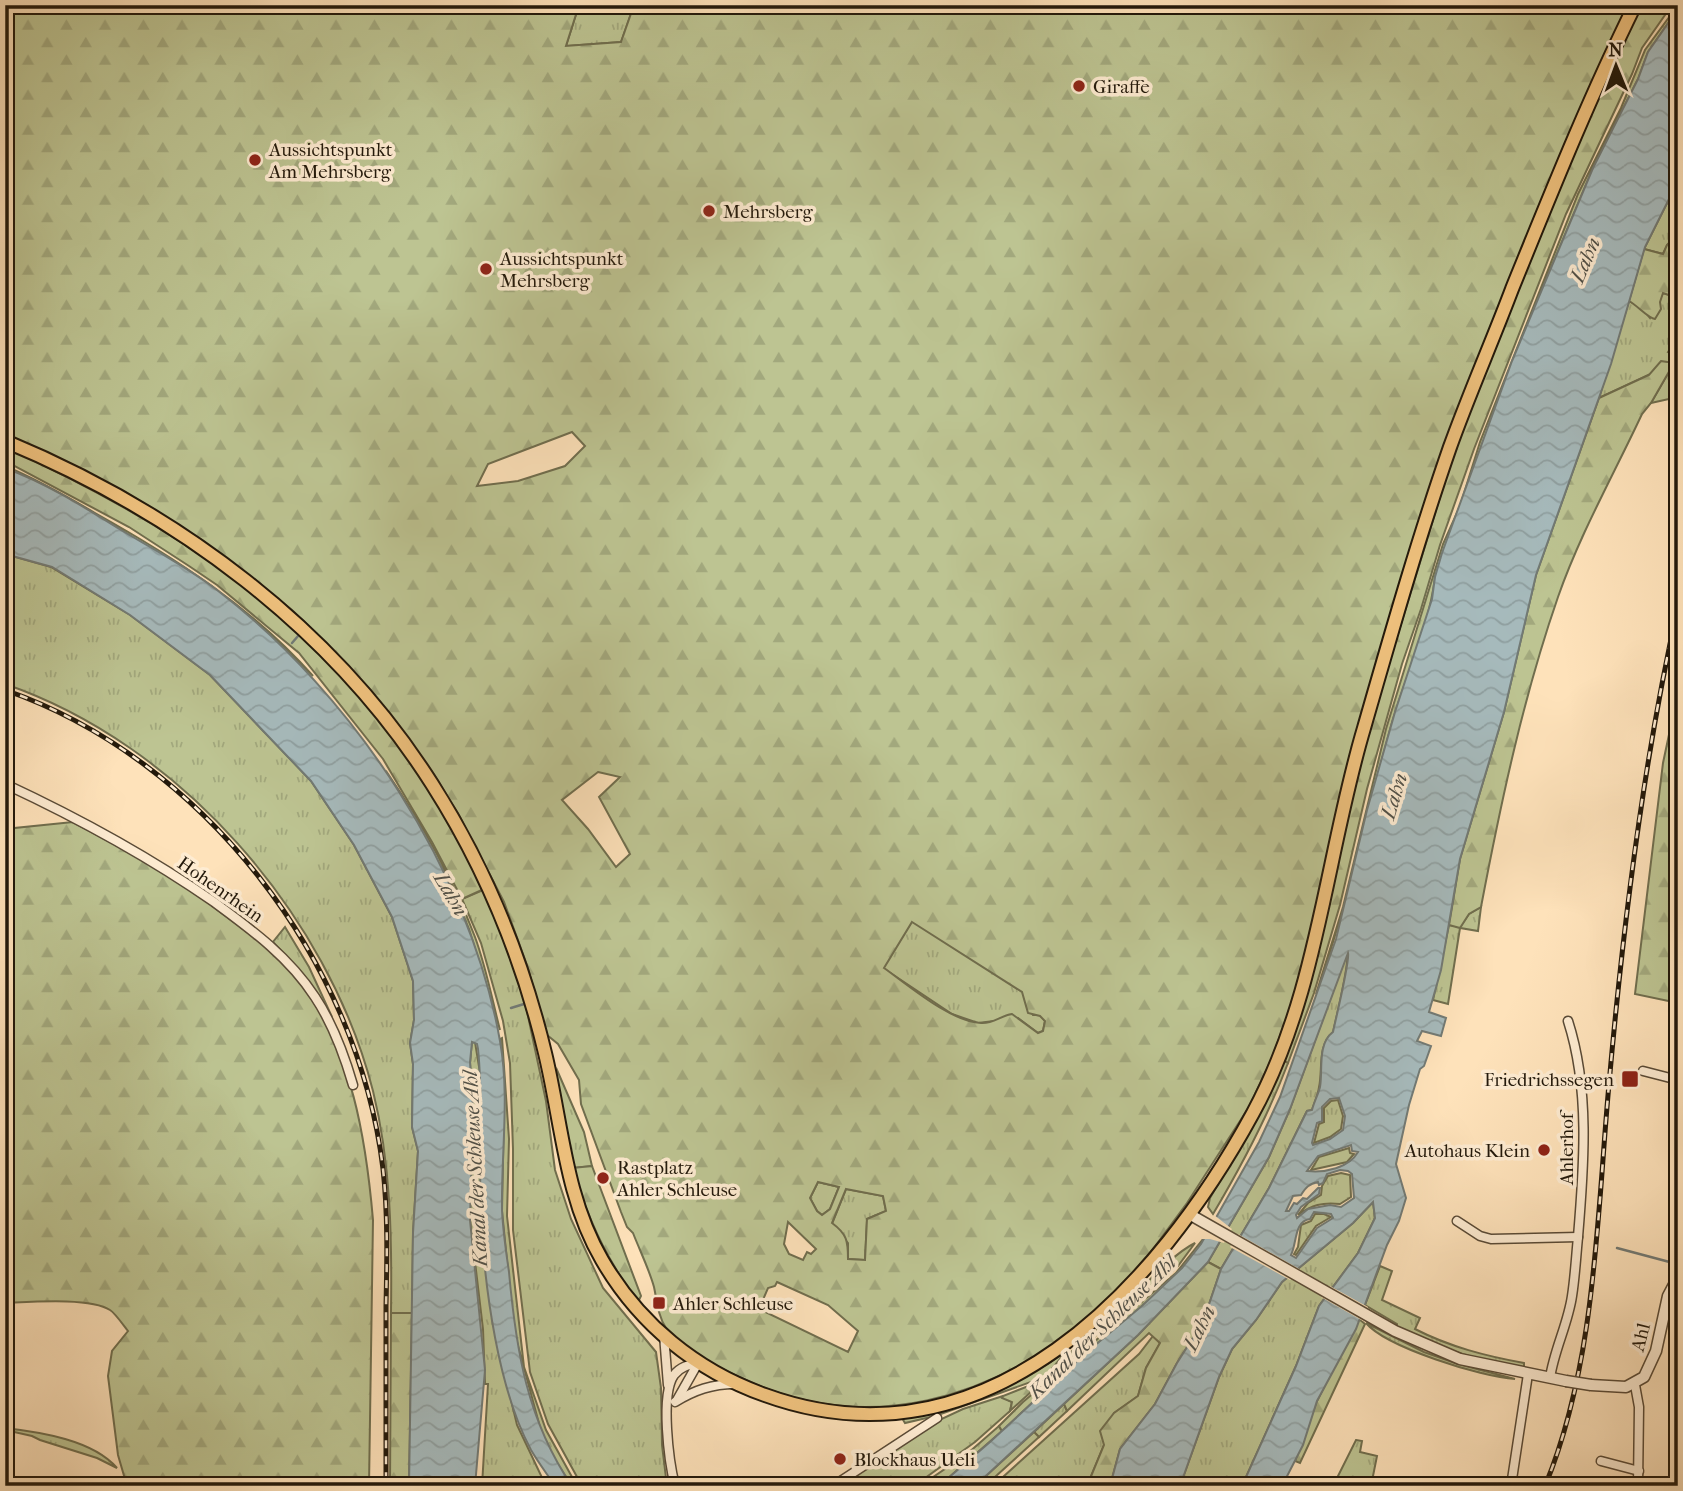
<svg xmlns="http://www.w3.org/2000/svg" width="1683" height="1491" font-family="'IM FELL French Canon',serif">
	<defs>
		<pattern id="grass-tufts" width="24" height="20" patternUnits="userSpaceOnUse" patternTransform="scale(1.75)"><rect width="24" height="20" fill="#bdc492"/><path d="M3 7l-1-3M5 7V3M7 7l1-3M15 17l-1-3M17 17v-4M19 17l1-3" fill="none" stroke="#a2a87d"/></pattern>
		<pattern id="forest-firs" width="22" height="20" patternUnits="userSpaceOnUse" patternTransform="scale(1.75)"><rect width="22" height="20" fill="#bdc492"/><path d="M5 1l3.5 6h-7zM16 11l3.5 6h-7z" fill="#a2a87d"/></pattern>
		<pattern id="water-waves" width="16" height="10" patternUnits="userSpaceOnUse" patternTransform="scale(1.75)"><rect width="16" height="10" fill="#a6babc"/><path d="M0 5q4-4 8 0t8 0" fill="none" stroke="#8f9fa0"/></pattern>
	</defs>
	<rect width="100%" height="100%" fill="#fee2ba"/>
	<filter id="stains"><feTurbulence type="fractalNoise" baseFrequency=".00286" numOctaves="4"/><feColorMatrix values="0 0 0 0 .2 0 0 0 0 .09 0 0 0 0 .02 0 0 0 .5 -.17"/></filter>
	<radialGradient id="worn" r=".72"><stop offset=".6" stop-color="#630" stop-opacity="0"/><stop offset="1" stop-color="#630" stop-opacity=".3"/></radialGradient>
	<g fill="url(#grass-tufts)" stroke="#706e4e" stroke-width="2">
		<path d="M 579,5 L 634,5 L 621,42 L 566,46 Z"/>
		<path d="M 1678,5 L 1678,9 L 1648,52 L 1638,79 L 1593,168 L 1512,361 L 1435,577 C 1429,628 1405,676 1391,726 C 1366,815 1347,907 1316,994 L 1343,907 L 1386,729 L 1443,544 L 1460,506 L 1480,442 L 1578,194 L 1621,108 L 1645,50 Z"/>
		<path d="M 1671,195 L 1678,198 L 1678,234 L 1667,245 L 1663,254 L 1644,249 Z"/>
		<path d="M 1663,293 L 1676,297 L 1672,313 L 1678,318 L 1678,337 L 1668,352 L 1678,357 L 1678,397 L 1651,403 L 1674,363 L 1599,398 L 1629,301 L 1641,307 L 1650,318 Z"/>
		<path d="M 5,466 C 36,479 66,496 95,513 C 174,557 253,608 313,676 L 270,635 L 216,589 L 84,507 L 5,468 Z"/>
		<path d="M 5,554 L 51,567 L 130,615 L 210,675 L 311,781 L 354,845 L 392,917 L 413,981 L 414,1020 L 410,1043 L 413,1064 L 412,1127 L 418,1151 L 413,1233 L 412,1313 L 391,1313 C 392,1238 391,1164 373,1091 C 328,914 180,744 5,684 Z"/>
		<path d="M 386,771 C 421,822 453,879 475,937 C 486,967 492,999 500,1030 L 469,929 L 447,877 Z"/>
		<path d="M 483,890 L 502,934 L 525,1002 L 546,1101 L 555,1170 L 571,1219 L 603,1288 L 656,1352 L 661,1388 L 662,1445 L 666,1478 L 662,1486 L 582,1486 L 548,1424 L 530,1372 L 513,1230 L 513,1149 L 510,1063 L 503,1021 L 481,943 L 462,899 Z"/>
		<path d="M 1481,907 L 1478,931 L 1460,928 L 1448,1004 L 1433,1000 L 1449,925 L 1460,927 L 1469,914 Z"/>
		<path d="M 912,921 L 1023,992 L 1033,1015 L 1040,1015 L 1045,1021 L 1043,1031 L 1038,1033 L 1018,1018 L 978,1023 L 952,1014 L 883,968 Z"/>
		<path d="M 285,927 L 309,967 L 332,1017 L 303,974 L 273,942 Z"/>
		<path d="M 1347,953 C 1350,962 1336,1018 1333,1032 C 1317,1045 1323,1070 1319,1087 C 1318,1095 1314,1103 1312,1110 L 1307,1111 L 1269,1188 L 1221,1269 L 1208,1262 L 1269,1157 L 1290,1109 Z"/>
		<path d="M 502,1038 L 509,1139 L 507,1216 L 524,1367 L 546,1430 L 577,1486 L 572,1486 L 553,1457 L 541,1431 L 514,1331 L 502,1211 L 504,1108 L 500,1039 Z"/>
		<path d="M 472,1042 L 475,1042 L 482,1085 L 481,1219 L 496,1337 L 517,1425 L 546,1486 L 482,1486 L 488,1384 L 485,1384 L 483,1329 L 470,1220 L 473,1108 L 470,1062 Z"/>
		<path d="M 1285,1049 L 1285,1061 L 1288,1063 C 1268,1116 1242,1165 1213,1214 L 1208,1207 L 1210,1198 L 1263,1106 Z"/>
		<path d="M 557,1070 L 584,1132 L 592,1166 L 572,1168 L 556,1075 Z"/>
		<path d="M 1338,1100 L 1343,1116 L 1341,1129 L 1330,1137 L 1314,1143 L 1319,1124 L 1324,1122 L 1324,1108 L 1331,1101 Z"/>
		<path d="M 1349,1148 L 1350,1153 L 1354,1154 L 1347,1162 L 1311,1170 L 1319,1157 Z"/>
		<path d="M 1341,1173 L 1350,1175 L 1351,1197 L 1340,1204 C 1322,1202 1312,1205 1298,1215 L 1308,1203 L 1321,1195 L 1322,1186 L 1328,1176 Z"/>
		<path d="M 818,1182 L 839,1187 L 830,1209 L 822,1215 L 817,1211 L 810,1198 Z"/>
		<path d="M 846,1189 L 883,1196 L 886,1211 L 867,1219 L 865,1260 L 848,1259 L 848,1243 L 832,1224 Z"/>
		<path d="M 1373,1202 L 1375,1218 L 1358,1253 L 1319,1306 L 1296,1366 L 1242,1486 L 1180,1486 L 1219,1377 L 1232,1349 L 1256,1320 L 1282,1282 L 1353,1223 Z"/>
		<path d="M 1315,1214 L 1324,1214 L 1331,1217 L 1316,1226 L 1296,1255 L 1294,1254 L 1298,1247 L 1301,1225 L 1311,1221 Z"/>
		<path d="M 1203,1239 C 1196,1267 1105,1336 1078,1360 L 1076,1357 L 1176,1273 Z"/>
		<path d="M 1195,1243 L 1178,1266 L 1060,1366 C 1070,1348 1095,1333 1111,1318 C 1134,1297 1170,1255 1195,1243 Z"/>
		<path d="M 1380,1266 L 1392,1271 L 1382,1300 L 1420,1318 L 1415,1329 C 1450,1347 1486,1356 1524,1363 L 1524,1369 L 1469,1356 L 1443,1348 L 1397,1327 L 1397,1324 L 1365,1305 Z"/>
		<path d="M 1366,1323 L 1424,1352 L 1458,1364 L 1515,1379 C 1481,1377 1386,1347 1366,1323 Z"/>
		<path d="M 1153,1336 L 1160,1343 L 1146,1368 L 1138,1396 L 1114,1413 L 1104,1445 L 1087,1486 L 993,1486 L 1139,1354 Z"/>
		<path d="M 1066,1352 L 1045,1377 L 935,1416 L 905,1423 L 902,1418 C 962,1408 1016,1386 1066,1352 Z"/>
		<path d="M 1003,1396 L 1002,1397 L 1012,1402 L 1010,1411 L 975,1442 L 914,1486 L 840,1486 L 935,1422 L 963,1409 Z"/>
		<path d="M 1064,1404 L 1067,1411 L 1039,1437 L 1034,1432 Z"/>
		<path d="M 999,1426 L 1002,1431 L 970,1459 L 967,1454 Z"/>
		<path d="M 5,1428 C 40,1432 93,1440 117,1468 L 97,1458 L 40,1440 L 32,1436 L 5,1430 Z"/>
		<path d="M 1356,1440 L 1362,1441 L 1360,1452 L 1377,1456 L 1371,1486 L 1333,1486 Z"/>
	</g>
	<g fill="url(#forest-firs)" stroke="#706e4e" stroke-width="2" fill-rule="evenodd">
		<path d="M 5,5 L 579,5 L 566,46 L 621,42 L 634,5 L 1630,5 L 1461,406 L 1294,998 L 1271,1060 L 1249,1107 L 1187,1203 L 1136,1272 C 1122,1288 1106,1302 1090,1316 C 992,1400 867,1436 746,1380 C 721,1369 683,1349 666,1328 C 658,1316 657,1301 654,1287 C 649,1269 640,1251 633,1233 L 627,1227 L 621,1212 L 581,1104 L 579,1080 L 558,1044 L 547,1035 L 527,965 L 504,902 L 460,817 L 435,776 L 383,706 L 322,639 L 292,610 L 218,552 L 182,527 L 75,466 L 5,435 ZM 572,432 L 585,446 L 565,466 L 518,481 L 477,486 L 488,464 ZM 598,772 L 620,777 L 599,797 L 630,854 L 616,867 L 588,829 L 562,800 ZM 912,922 L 1022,992 L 1028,1013 L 1040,1016 L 1045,1021 L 1043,1031 L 1038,1033 L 1012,1014 C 1000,1016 993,1024 981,1023 C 951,1022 908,985 884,968 ZM 818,1182 L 839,1187 L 830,1209 L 822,1215 L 817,1211 L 810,1198 ZM 846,1189 L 883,1196 L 886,1211 L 867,1219 L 865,1260 L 848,1259 C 848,1241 847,1234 832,1223 ZM 788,1222 L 816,1249 L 811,1254 L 807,1252 L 803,1260 L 789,1254 L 784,1244 ZM 777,1282 L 828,1305 L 858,1331 L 848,1352 L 759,1309 L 768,1288 L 775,1286 Z"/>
		<path d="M 1639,5 L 1672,5 L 1642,48 L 1632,74 L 1566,214 L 1474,449 L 1440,545 L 1421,609 L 1402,664 L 1367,789 L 1340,905 L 1314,993 L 1288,1063 L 1285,1061 L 1285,1049 L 1363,748 L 1457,442 L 1579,134 Z"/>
		<path d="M 1678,234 L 1678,318 L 1672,313 L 1671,303 L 1675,297 L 1663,293 L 1660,302 L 1661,309 L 1655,319 C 1648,318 1638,306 1629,301 L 1644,249 L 1663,254 L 1667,245 Z"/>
		<path d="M 1661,361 L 1674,363 L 1651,403 L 1642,414 C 1614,474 1580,534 1558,597 C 1523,698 1501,802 1481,907 L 1469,914 L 1460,928 L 1449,925 L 1460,859 L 1504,712 L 1536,575 L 1599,398 L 1649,375 Z"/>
		<path d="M 5,447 C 170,523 295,605 404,752 C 436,795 461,842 484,889 L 462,899 L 432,842 L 383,759 L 299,653 L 217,585 L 189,566 L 129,527 L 5,461 Z"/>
		<path d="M 1678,692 L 1678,1003 L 1635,994 L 1663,763 Z"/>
		<path d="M 73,822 C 106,840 139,857 171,876 C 190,888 208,903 227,917 C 254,937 280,956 301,984 C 352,1050 366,1139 373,1220 L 369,1486 L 127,1486 L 118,1455 L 108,1376 L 112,1351 L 128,1331 C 124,1326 115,1313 110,1310 C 91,1297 29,1302 5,1303 L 5,829 Z"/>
		<path d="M 592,1166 L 641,1296 L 639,1300 C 629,1292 622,1280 616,1269 C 596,1237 584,1204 572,1168 Z"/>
		<path d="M 1208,1262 L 1221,1269 L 1203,1322 L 1177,1363 L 1155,1404 L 1120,1449 L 1110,1486 L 1087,1486 L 1104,1445 L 1100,1431 L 1114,1413 L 1138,1396 L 1146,1368 L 1160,1343 L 1149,1333 L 1067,1411 L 1064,1404 L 1138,1335 Z"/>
		<path d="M 391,1313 L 412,1313 L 409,1486 L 390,1486 Z"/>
		<path d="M 1359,1319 L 1365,1324 L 1300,1463 L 1295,1461 L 1317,1401 Z"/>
		<path d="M 1076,1357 L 1078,1360 L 1002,1431 L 999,1426 L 1023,1402 Z"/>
		<path d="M 1044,1380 L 1010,1411 L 1012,1402 L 1002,1398 L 1003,1396 Z"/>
		<path d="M 1034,1432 L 1039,1437 L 985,1486 L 975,1486 Z"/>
		<path d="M 967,1454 L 970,1459 L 939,1486 L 920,1486 Z"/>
	</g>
	<g fill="url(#water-waves)" stroke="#727a75" stroke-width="2" fill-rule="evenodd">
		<path d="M 1678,9 L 1678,181 L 1645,247 L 1611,364 L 1536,575 L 1504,712 L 1460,859 L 1441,970 L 1429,1012 L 1446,1018 L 1441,1036 L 1422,1031 L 1417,1041 L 1431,1046 L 1424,1066 L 1420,1069 L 1409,1105 L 1396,1164 L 1406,1198 L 1399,1221 L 1387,1245 L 1356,1329 L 1317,1401 L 1303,1445 L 1282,1486 L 1242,1486 L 1296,1366 L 1319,1306 L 1358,1253 L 1375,1218 L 1373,1202 L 1353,1223 L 1282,1282 L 1256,1320 L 1232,1349 L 1219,1377 L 1180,1486 L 1110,1486 L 1120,1449 L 1155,1404 L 1177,1363 L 1203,1322 L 1221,1269 L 1269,1188 L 1307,1111 L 1312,1110 C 1314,1102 1318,1095 1320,1087 C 1323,1070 1317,1044 1333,1032 C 1336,1018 1350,961 1348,953 L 1290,1109 L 1269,1157 L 1208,1262 L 1138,1335 L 975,1486 L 939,1486 L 990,1442 L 1087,1352 L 1143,1305 L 1182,1268 L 1201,1244 L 1259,1142 L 1280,1097 L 1336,939 L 1367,810 L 1395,712 L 1432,599 L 1435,577 L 1442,553 L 1512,361 L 1593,168 L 1638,79 L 1648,52 ZM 1339,1098 L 1345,1116 L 1343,1130 L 1330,1139 L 1313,1145 L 1312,1143 L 1317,1123 L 1322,1121 L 1322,1107 L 1330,1099 ZM 1351,1145 L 1352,1151 L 1358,1152 C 1349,1168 1325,1173 1307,1171 L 1318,1156 ZM 1340,1170 L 1348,1171 L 1352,1174 L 1354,1198 L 1341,1207 L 1330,1205 L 1308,1209 L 1297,1218 L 1296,1215 L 1301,1207 L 1319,1194 L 1320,1188 L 1318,1188 L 1307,1199 L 1303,1198 L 1297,1204 L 1294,1203 L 1289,1211 L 1286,1211 L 1293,1196 L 1301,1195 C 1306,1187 1309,1184 1318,1182 L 1319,1185 L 1323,1183 L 1327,1174 ZM 1314,1212 L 1331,1214 L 1333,1218 L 1317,1228 L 1296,1258 L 1291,1255 C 1297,1243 1294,1221 1310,1219 Z"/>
		<path d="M 5,468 C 46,483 84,507 121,530 C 153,549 187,567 217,590 C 354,695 470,871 500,1041 C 510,1096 501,1154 502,1210 C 503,1231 506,1252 509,1272 C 516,1350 527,1420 572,1486 L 555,1486 C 547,1474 538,1462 531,1450 C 498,1389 485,1289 481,1220 C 478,1163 484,1106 478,1049 L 477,1044 L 472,1042 L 470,1062 L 473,1108 L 470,1220 L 485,1370 L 475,1486 L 409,1486 L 413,1233 L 418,1151 L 412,1127 L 413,1064 L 410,1043 L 414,1020 L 413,981 L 392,917 L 354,845 L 311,781 L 210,675 L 130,615 L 52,567 L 5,554 Z"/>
	</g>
	<g fill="#fee2ba">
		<path d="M 1214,1215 L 1232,1229 L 1224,1243 L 1210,1239 L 1200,1239 Z"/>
		<path d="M 1238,1234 L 1301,1270 L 1290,1280 L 1230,1247 Z"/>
		<path d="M 1330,1286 L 1368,1307 L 1363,1321 L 1321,1297 Z"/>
	</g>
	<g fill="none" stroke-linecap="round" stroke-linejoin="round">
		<g stroke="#727a75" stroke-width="2.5">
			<path d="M 292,643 L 298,636"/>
			<path d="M 511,1008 L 524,1004"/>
			<path d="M 1617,1248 L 1677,1264"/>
		</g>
		<defs>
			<g id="minor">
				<path d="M 5,784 C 78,818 148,856 214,902 C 252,930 289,957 315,997 C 333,1024 344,1054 353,1085"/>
				<path d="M 1643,1071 L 1678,1080"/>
				<path d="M 1457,1221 L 1480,1236 L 1491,1239 L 1578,1237"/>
				<path d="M 664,1335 L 668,1385"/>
				<path d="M 1550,1378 C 1554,1350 1568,1324 1572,1296 C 1575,1277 1576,1257 1578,1237 C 1584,1166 1590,1089 1568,1021"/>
				<path d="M 1635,1385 L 1639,1407 L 1638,1486"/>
				<path d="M 677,1400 L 698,1363"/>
				<path d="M 675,1402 C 695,1390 712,1384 735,1384"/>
				<path d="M 1601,1461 L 1639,1471"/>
				<path d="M 675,1486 C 669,1462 660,1395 674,1375 C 680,1367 688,1365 698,1363"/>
				<path d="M 833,1486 L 937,1418"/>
				<path d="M 1511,1486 L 1528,1374"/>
			</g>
			<g id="tertiary">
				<path d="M 1189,1214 L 1395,1331 L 1460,1359 L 1566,1381"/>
				<path d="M 1591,1385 L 1626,1387 L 1644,1377 L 1656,1351 L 1668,1296 L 1678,1277"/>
			</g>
			<path id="primary" d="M 5,441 C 176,512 332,627 432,784 C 485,867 522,957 545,1053 C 562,1123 565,1197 602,1260 C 639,1324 697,1371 765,1395 C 986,1475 1158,1288 1253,1113 C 1318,994 1326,855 1364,728 C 1391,634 1418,539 1450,447 C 1469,394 1492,342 1512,289 C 1551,193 1589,98 1635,5"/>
		</defs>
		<use href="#minor" stroke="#5a4b37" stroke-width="11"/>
		<use href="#tertiary" stroke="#5a4b37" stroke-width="13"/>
		<use href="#primary" stroke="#23190b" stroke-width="16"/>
		<use href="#minor" stroke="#feecd2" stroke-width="8"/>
		<use href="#tertiary" stroke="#feecd2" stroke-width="10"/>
		<use href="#primary" stroke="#efc17d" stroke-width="12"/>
		<defs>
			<g id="rail">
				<path d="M 5,690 C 204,759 358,961 383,1169 C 388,1214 387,1260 386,1306 C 386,1366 386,1426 386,1486"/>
				<path d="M 1545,1486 C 1596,1363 1597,1215 1609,1084 C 1623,926 1643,762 1678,607"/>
			</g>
		</defs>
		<use href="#rail" stroke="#23190b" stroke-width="5"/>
		<use href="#rail" stroke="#feecd2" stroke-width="2.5" stroke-dasharray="8" stroke-linecap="butt"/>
		<defs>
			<path id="tertiary-bridge" d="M 1566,1381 L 1591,1385"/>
		</defs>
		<use href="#tertiary-bridge" stroke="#5a4b37" stroke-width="13" stroke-linecap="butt"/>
		<use href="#tertiary-bridge" stroke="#feecd2" stroke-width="10"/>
	</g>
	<g fill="#8f2418" stroke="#feecd2" stroke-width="2.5">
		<circle cx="1079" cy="86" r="7"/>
		<circle cx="255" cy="160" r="7"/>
		<circle cx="709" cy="211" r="7"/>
		<circle cx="486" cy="269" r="7"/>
		<rect x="1621" y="1070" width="18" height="18" rx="3.5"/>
		<circle cx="1544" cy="1150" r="7"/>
		<circle cx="603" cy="1178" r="7"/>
		<rect x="652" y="1296" width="14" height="14" rx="3.5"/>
		<circle cx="840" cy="1459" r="7"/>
	</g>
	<g text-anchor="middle" stroke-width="7" stroke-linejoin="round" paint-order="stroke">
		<g font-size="19" fill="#23190b" stroke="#feecd2" text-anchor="start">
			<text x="1093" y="93">Giraffe</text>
			<text x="269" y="156">Aussichtspunkt<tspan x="269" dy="22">Am Mehrsberg</tspan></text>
			<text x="723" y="218">Mehrsberg</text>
			<text x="500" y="265">Aussichtspunkt<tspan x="500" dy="22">Mehrsberg</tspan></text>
			<text x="1614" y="1086" text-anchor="end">Friedrichssegen</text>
			<text x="1530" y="1157" text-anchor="end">Autohaus Klein</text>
			<text x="617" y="1174">Rastplatz<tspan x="617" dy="22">Ahler Schleuse</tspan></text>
			<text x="673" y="1310">Ahler Schleuse</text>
			<text x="854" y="1466">Blockhaus Ueli</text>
		</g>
		<g font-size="19" fill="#23190b" stroke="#feecd2">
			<text transform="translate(221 889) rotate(35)" y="7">Hohenrhein</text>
			<text transform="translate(1566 1149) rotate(-90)" y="7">Ahlerhof</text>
			<text transform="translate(1640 1337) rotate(-76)" y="7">Ahl</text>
		</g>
		<g font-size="21" font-style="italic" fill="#515149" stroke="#feecd2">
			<text transform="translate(1585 260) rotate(-67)" y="7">Lahn</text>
			<text transform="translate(1394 796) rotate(-73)" y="7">Lahn</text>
			<text transform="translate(451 894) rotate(60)" y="7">Lahn</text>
			<text transform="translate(475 1169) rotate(-93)" y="7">Kanal der Schleuse Ahl</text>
			<text transform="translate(1102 1327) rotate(-44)" y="7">Kanal der Schleuse Ahl</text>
			<text transform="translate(1199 1328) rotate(-64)" y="7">Lahn</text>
		</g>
	</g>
	<rect width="1683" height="1491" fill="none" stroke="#fee2ba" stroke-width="28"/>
	<rect x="7" y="7" width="1669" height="1477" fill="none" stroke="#23190b" stroke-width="3.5"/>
	<rect x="14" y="14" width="1655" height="1463" fill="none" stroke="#23190b" stroke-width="2"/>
	<g transform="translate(1616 66) rotate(359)" stroke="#feecd2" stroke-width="5" paint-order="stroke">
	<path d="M0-5L12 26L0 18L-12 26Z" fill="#23190b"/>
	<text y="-10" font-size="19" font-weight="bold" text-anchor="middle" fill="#23190b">N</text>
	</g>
	<rect width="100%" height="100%" filter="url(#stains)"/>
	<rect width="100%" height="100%" fill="url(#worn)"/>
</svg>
